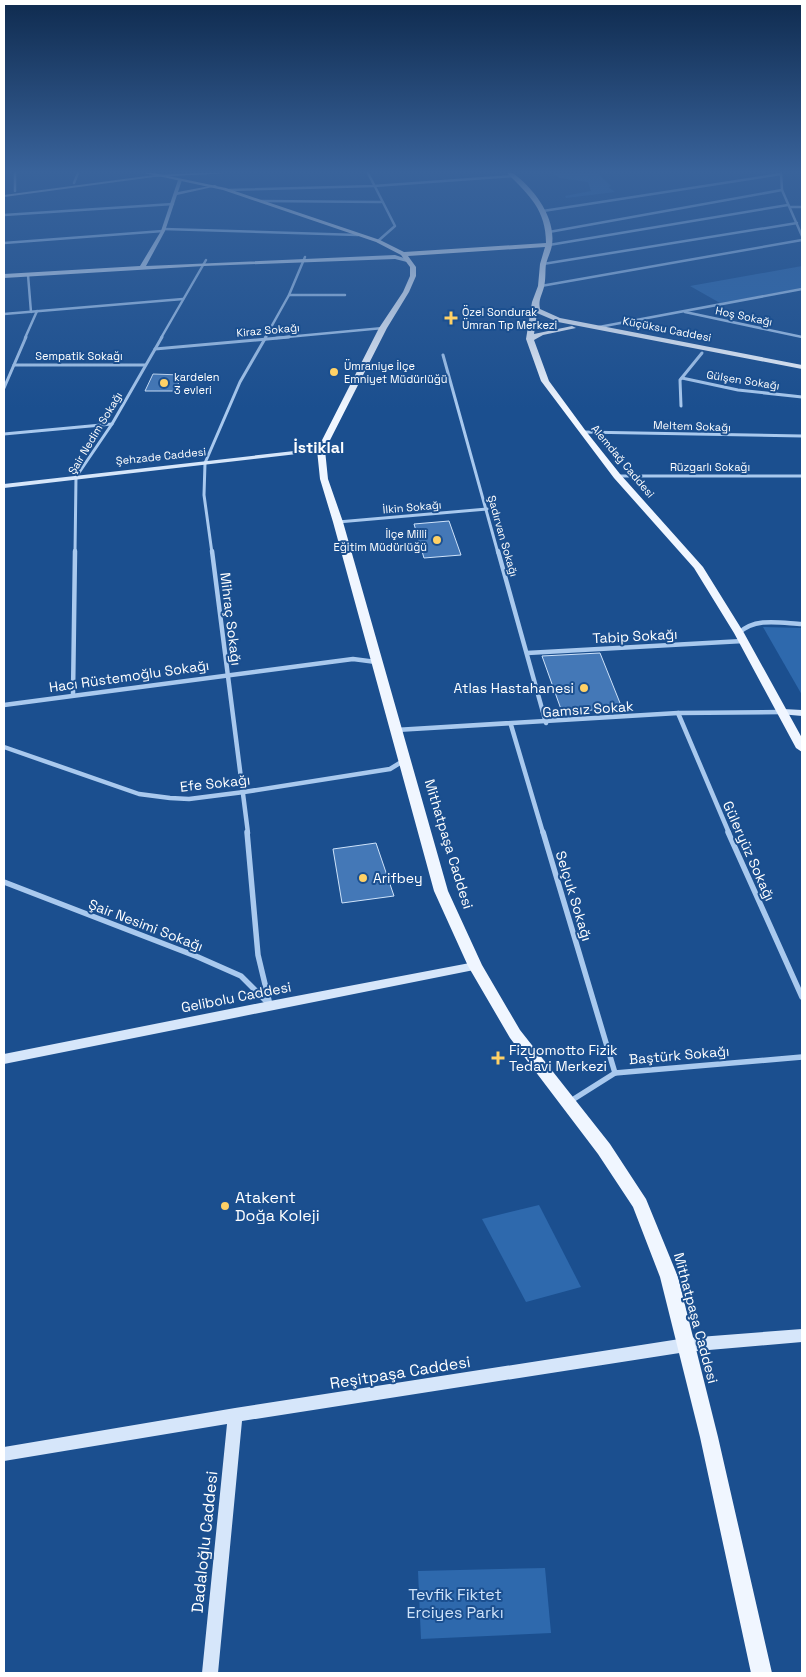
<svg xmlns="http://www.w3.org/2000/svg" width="806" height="1677" font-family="'Space Grotesk',sans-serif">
	<rect width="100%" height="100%" fill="#1b4f8f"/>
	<g fill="#2e69ad">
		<path d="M 551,173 L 597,173 L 611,186 L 608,187 L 615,192 L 566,198 L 565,196 L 591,191 L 588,182 L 560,178 Z"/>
		<path d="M 802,266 L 802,288 L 720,303 L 690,286 Z"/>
		<path d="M 763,627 L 802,628 L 802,695 Z"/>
		<path d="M 539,1205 L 581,1287 L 526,1302 L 482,1219 Z"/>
		<path d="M 545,1568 L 551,1633 L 421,1639 L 418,1571 Z"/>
	</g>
	<g fill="#4478b7" stroke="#cfe3fa">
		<path d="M 153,374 L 182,375 L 175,391 L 145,391 Z"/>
		<path d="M 449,521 L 461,555 L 424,558 L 414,524 Z"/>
		<path d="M 600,653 L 622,708 L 562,712 L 542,656 Z"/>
		<path d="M 376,843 L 394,896 L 342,903 L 333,849 Z"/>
	</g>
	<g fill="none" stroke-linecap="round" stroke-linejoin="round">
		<g stroke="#a9c9ee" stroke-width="2.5">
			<path d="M 15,173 L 15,191"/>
			<path d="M 368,173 L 395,226 L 378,241"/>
			<path d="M 781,173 L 782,190 L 802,236"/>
			<path d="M 74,183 L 78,173"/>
			<path d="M 229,190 L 374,186 L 515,176"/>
			<path d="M 261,201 L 381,202"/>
			<path d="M 790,207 L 802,207"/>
			<path d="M 543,211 L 781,174"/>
			<path d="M 4,215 L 173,204"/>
			<path d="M 164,229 L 358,235"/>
			<path d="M 549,232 L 782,190"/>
			<path d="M 4,243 L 163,231"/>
			<path d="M 549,245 L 788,205"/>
			<path d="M 543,264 L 797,223"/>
			<path d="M 28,275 L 31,312"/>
			<path d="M 541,286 L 802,240"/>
			<path d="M 289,295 L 345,295"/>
			<path d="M 685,312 L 802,337"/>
			<path d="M 4,314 L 183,299"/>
			<path d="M 599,327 L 802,289"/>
			<path d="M 25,338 L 37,311"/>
			<path d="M 161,338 L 206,260"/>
			<path d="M 265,338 L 289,295 L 305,257"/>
			<path d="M 276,338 L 383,328"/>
		</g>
		<g stroke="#a9c9ee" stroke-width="3">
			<path d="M 155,349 L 289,337"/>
			<path d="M 443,355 L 498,553"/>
			<path d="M 14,365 L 145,365"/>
			<path d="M 682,378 L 738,390 L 802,397"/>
			<path d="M 4,388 L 26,337"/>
			<path d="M 681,406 L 680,380 L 702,353"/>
			<path d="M 582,432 L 802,436"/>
			<path d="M 4,434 L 112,424"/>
			<path d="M 617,476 L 802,476"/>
			<path d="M 338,522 L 487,509"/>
			<path d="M 75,553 L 76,477 L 112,424 L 162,337"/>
			<path d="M 212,553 L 204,495 L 205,463 L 240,382 L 266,337"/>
		</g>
		<g stroke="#a9c9ee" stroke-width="4.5">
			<path d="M 212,551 L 248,833"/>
			<path d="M 498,551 L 546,723"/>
			<path d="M 739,633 C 755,617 781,623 802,624"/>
			<path d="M 527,653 L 743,641"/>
			<path d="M 73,695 L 75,551"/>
			<path d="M 4,705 L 353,659 L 376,662"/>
			<path d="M 678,713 L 729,833"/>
			<path d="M 511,725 L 543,833"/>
			<path d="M 396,730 L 678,713 L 782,712"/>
			<path d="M 4,747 L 139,794 L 170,798 L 189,799 L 244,792 L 390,769 L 403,761"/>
		</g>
		<g stroke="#a9c9ee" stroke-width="5.5">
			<path d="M 247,832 L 258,955 L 270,1005"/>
			<path d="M 543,832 L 615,1073"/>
			<path d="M 728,832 L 802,997"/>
			<path d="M 4,882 L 198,957 L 241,976 L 268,1003"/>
			<path d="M 569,1102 L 615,1073 L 802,1057"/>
		</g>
		<g fill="#d6e6fa" fill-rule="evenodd">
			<path d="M 201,173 L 229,173 L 154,177 L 4,197 L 4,195 L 154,175 Z"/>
			<path d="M 180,179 L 182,180 L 178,192 L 215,185 L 217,186 L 177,195 L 165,231 L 146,266 L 395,255 L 410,260 L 407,262 L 395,259 L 204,266 L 4,278 L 4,274 L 140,266 L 161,231 L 178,180 Z"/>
			<path d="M 321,448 L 324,450 L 323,451 L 4,488 L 4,484 Z"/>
			<path d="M 783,709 L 802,710 L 802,716 L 780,714 L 779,712 Z"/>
			<path d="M 475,962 L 479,963 L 481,966 L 479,969 L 4,1064 L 4,1054 L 270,1001 Z"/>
			<path d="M 802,1329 L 802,1342 L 686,1352 L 242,1421 L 218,1673 L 202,1673 L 227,1424 L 4,1461 L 4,1447 L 235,1408 L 686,1338 Z"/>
		</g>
		<path fill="#f0f6ff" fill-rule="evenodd" d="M 144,173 L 154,173 L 226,188 L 380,240 L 404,252 L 546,243 C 546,210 529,195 507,173 L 513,173 C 534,189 556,217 552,245 C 551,251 548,257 546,264 C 545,271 546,279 544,287 C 542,295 538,300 540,309 L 560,318 L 802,365 L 802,369 L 558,322 L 537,313 L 534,334 L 572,326 L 576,328 L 543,335 L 534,340 L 549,381 L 585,430 L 620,474 L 703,567 L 744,633 L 802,738 L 802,752 L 796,748 L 734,633 L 694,568 L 614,478 L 541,381 L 526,339 L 532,302 L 538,286 L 540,264 L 545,247 L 408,256 L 416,267 L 416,276 L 409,292 L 387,328 L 325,450 L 328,479 L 343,522 L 448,891 L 482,965 L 520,1030 L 610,1144 L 646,1199 L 678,1277 L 718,1437 L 772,1673 L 751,1673 L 700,1437 L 660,1277 L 633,1207 L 598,1154 L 510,1038 L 468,966 L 434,891 L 333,522 L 320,479 L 317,450 L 379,328 L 403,292 L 410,276 L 410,267 L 401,255 L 376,242 L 223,190 Z"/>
	</g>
	<linearGradient id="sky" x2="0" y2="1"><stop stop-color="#0f2b4f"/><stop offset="0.42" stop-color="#39639b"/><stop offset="1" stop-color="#39639b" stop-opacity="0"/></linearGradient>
	<rect width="806" height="408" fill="url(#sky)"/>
	<g fill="#ffd166" stroke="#1b4f8f" stroke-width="2">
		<path d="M448.5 310.5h5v5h5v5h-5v5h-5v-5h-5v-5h5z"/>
		<circle cx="334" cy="372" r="5"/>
		<circle cx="164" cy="383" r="5"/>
		<circle cx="437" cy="540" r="5"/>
		<circle cx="584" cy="688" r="5"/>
		<circle cx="363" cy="878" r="5"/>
		<path d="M495.5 1050.5h5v5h5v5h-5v5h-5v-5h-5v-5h5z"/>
		<circle cx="225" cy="1206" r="5"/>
	</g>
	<g text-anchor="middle" stroke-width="4" stroke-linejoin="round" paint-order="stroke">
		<g font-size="11" fill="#fff" stroke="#1b4f8f" text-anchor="start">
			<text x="462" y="316">Özel Sondurak<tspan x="462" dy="13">Ümran Tıp Merkezi</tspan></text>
			<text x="344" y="370">Ümraniye İlçe<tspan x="344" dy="13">Emniyet Müdürlüğü</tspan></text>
			<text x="174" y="381">kardelen<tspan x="174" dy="13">3 evleri</tspan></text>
			<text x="427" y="538" text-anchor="end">İlçe Milli<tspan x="427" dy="13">Eğitim Müdürlüğü</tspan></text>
		</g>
		<g font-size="11" fill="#fff" stroke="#1b4f8f">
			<text transform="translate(744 316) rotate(12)" y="4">Hoş Sokağı</text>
			<text transform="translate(667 329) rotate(11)" y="4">Küçüksu Caddesi</text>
			<text transform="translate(268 330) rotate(-5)" y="4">Kiraz Sokağı</text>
			<text x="79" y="360">Sempatik Sokağı</text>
			<text transform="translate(743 380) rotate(9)" y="4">Gülşen Sokağı</text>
			<text transform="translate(692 426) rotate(2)" y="4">Meltem Sokağı</text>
			<text transform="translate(95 433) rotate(-59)" y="4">Şair Nedim Sokağı</text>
			<text transform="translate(161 456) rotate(-6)" y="4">Şehzade Caddesi</text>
			<text transform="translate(623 461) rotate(50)" y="4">Alemdağ Caddesi</text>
			<text x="710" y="471">Rüzgarlı Sokağı</text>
			<text transform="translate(412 507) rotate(-5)" y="4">İlkin Sokağı</text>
			<text transform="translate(503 536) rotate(74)" y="4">Şadırvan Sokağı</text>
		</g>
		<g font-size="14" fill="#fff" stroke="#1b4f8f">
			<text transform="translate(231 619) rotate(83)" y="5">Mihraç Sokağı</text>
			<text transform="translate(635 636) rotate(-3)" y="5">Tabip Sokağı</text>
			<text transform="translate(129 676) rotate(-8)" y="5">Hacı Rüstemoğlu Sokağı</text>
			<text transform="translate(588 709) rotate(-4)" y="5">Gamsız Sokak</text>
			<text transform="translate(215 783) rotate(-6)" y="5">Efe Sokağı</text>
			<text transform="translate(449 844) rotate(73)" y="5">Mithatpaşa Caddesi</text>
			<text transform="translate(749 851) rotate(66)" y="5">Güleryüz Sokağı</text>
			<text transform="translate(574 896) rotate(73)" y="5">Selçuk Sokağı</text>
			<text transform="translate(146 925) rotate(21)" y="5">Şair Nesimi Sokağı</text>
			<text transform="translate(236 997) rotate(-11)" y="5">Gelibolu Caddesi</text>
			<text transform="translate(679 1055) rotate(-5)" y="5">Baştürk Sokağı</text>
			<text transform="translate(696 1318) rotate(75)" y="5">Mithatpaşa Caddesi</text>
		</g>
		<g font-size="14" fill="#fff" stroke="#1b4f8f" text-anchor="start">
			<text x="574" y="693" text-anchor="end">Atlas Hastahanesi</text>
			<text x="373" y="883">Arifbey</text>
			<text x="509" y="1055">Fizyomotto Fizik<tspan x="509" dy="16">Tedavi Merkezi</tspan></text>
		</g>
		<g font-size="16" font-weight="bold" fill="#fff" stroke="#1b4f8f">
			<text x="319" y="453">İstiklal</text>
		</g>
		<g font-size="16" fill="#fff" stroke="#1b4f8f" text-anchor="start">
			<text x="235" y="1203">Atakent<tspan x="235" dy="18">Doğa Koleji</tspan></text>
		</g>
		<g font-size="16" fill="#fff" stroke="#1b4f8f">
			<text transform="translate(400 1372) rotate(-9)" y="6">Reşitpaşa Caddesi</text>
			<text transform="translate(204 1542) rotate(-84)" y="6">Dadaloğlu Caddesi</text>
		</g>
		<g font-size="16" fill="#cfe3fa" stroke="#1b4f8f">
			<text x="455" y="1600">Tevfik Fiktet<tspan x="455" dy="18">Erciyes Parkı</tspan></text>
		</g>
	</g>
	<rect width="806" height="1677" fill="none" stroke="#ffffff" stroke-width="10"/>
</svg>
